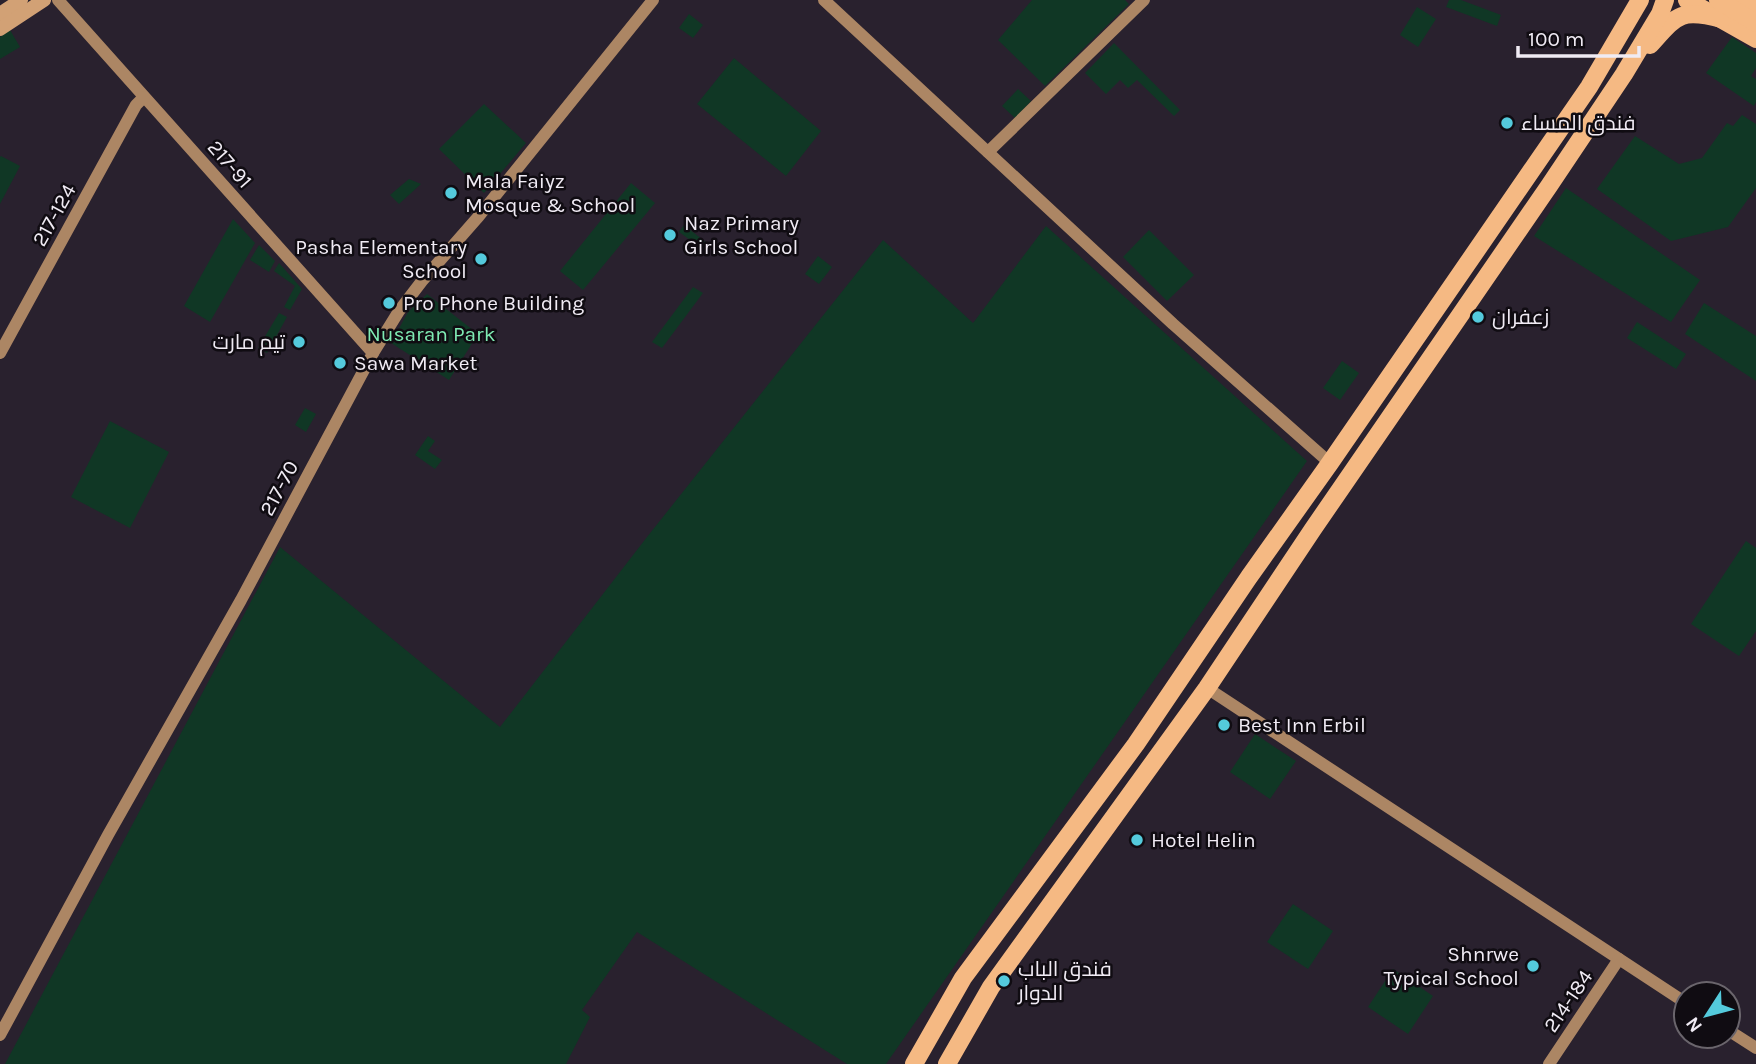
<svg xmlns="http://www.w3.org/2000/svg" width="1756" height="1064" font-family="Karla,Cairo,sans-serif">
	<rect width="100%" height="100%" fill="#29212e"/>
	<g fill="#103725">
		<path d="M 1032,0 L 1125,0 L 1129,4 L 1045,86 L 998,40 Z"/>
		<path d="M 1449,0 L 1461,0 L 1501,15 L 1497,26 L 1446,7 Z"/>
		<path d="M 1417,7 L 1436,19 L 1418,47 L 1400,35 Z"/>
		<path d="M 689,14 L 703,25 L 693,38 L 679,28 Z"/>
		<path d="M 10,30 L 20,47 L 0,59 L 0,37 Z"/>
		<path d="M 1732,37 L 1756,53 L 1756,68 L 1751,76 L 1756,79 L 1756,102 L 1754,106 L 1706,73 Z"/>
		<path d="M 1114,43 L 1180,110 L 1174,116 L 1137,80 L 1128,88 L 1120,80 L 1106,94 L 1085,73 Z"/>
		<path d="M 734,58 L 821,131 L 786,176 L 697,104 Z"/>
		<path d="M 1018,89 L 1031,101 L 1015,118 L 1002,106 Z"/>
		<path d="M 484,104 L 526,143 L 484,193 L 439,149 Z"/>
		<path d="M 1742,115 L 1756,124 L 1756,188 L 1728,227 L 1671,241 L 1597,189 L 1635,136 L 1679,164 L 1702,158 L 1727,123 L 1733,126 Z"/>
		<path d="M 1,156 L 20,166 L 0,204 L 0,157 Z"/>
		<path d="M 409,179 L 421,184 L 399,204 L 390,195 Z"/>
		<path d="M 631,183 L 655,203 L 583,290 L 560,271 Z"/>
		<path d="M 1566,188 L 1700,280 L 1671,322 L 1534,236 Z"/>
		<path d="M 233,219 L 255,243 L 210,322 L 184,306 Z"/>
		<path d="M 684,225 L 708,244 L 704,250 L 679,232 Z"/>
		<path d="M 1046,226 L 1307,461 L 886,1064 L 847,1064 L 637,932 L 582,1010 L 590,1017 L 566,1064 L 5,1064 L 280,547 L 500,727 L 647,537 L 883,240 L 973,323 Z"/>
		<path d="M 1149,230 L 1194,275 L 1167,301 L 1123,257 Z"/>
		<path d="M 259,245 L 275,261 L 269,272 L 250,260 Z"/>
		<path d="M 818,256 L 832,267 L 819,284 L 805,274 Z"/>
		<path d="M 279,263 L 302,289 L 290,310 L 284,307 L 295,286 L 274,271 Z"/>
		<path d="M 693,287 L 703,293 L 662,348 L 652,342 Z"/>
		<path d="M 427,294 L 478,334 L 449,380 L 391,343 L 408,312 Z"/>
		<path d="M 1704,303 L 1756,336 L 1756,381 L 1685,334 Z"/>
		<path d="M 279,313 L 287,317 L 267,353 L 258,348 Z"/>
		<path d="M 1637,322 L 1686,354 L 1676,369 L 1627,338 Z"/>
		<path d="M 1342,361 L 1359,373 L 1340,400 L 1323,388 Z"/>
		<path d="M 305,408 L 316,414 L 306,432 L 295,425 Z"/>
		<path d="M 110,421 L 169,452 L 130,528 L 71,497 Z"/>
		<path d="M 428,436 L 435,441 L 428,451 L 442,460 L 435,469 L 415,455 Z"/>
		<path d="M 1746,541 L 1756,548 L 1756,631 L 1739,656 L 1691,624 Z"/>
		<path d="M 1255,734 L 1296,761 L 1270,799 L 1230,772 Z"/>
		<path d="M 1293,904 L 1333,931 L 1308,969 L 1267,942 Z"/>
		<path d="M 1393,969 L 1433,996 L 1408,1034 L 1368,1007 Z"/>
	</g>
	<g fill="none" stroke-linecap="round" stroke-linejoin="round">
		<g stroke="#ac8664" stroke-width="12">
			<path d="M 58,0 L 373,353"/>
			<path d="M 824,0 L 1173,324 L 1330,463"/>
			<path d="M 988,152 L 1144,0"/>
			<path d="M 0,353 L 136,105 L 144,97"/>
			<path d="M 1207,688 L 1686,1003"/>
			<path d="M 1728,1030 L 1756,1048"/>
			<path d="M 0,1035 L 108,835 L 241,600 L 373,353 L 399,311 L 422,281 L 479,216 L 653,0"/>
			<path d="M 1549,1064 L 1619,959"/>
		</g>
		<g stroke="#d2a175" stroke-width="14">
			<path d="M 0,14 L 21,0"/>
			<path d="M 0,29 L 44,0"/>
		</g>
		<g stroke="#f5b983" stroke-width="18">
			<path d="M 1687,0 L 1756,39"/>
			<path d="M 1739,0 L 1756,10"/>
			<path d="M 1650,45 C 1677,15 1680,8 1722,19"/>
			<path d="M 914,1064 L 963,978 L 1136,744 L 1249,577 L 1330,463 L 1589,87 L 1640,0"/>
			<path d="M 947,1064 L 991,987 L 1207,688 L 1313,529 L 1549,186 L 1624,74 L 1660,14 L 1665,0"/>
		</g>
		<path stroke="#f5b983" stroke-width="18" d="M 1718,0 L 1756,23"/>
	</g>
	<g fill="#54cadc" stroke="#100c12" stroke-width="2.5">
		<circle cx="1507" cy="123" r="7"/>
		<circle cx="451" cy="193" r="7"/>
		<circle cx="670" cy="235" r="7"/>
		<circle cx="481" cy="259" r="7"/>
		<circle cx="389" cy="303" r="7"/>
		<circle cx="1478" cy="317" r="7"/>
		<circle cx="299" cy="342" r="7"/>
		<circle cx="340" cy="363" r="7"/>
		<circle cx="1224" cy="725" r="7"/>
		<circle cx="1137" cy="840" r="7"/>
		<circle cx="1533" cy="966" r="7"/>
		<circle cx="1004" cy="981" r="7"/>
	</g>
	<g text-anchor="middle" stroke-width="5" stroke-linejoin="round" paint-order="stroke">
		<g font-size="21" fill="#f0ebf4" stroke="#100c12" text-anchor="start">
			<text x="1521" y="130">فندق المساء</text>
			<text x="465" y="188">Mala Faiyz<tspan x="465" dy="24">Mosque &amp; School</tspan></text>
			<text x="684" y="230">Naz Primary<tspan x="684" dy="24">Girls School</tspan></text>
			<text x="467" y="254" text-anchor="end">Pasha Elementary<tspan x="467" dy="24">School</tspan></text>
			<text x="403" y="310">Pro Phone Building</text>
			<text x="1492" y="324">زعفران</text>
			<text x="285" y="349" text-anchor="end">تيم مارت</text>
			<text x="354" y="370">Sawa Market</text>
			<text x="1238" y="732">Best Inn Erbil</text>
			<text x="1151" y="847">Hotel Helin</text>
			<text x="1519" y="961" text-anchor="end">Shnrwe<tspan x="1519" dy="24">Typical School</tspan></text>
			<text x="1018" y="976">فندق الباب<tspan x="1018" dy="24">الدوار</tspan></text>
		</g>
		<g font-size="21" fill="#f0ebf4" stroke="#100c12">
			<text transform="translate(230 164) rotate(49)" y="7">217-91</text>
			<text transform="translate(54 215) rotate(-61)" y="7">217-124</text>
			<text transform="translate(279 488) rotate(-62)" y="7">217-70</text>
			<text transform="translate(1568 1001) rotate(-56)" y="7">214-184</text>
		</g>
		<g font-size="21" fill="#7febb3" stroke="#100c12">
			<text x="431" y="341">Nusaran Park</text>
		</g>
	</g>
	<g transform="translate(1707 1015) rotate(234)"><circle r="33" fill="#100c12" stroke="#6a656c" stroke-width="2"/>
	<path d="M0-5L12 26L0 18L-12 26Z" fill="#54cadc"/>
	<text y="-10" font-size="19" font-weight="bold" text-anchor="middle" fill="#f0ebf4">N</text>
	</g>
	<path d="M1518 46v10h121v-10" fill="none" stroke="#f0ebf4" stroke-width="3.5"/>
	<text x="1528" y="46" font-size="21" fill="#f0ebf4" stroke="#100c12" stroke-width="5" paint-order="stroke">100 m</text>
</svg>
